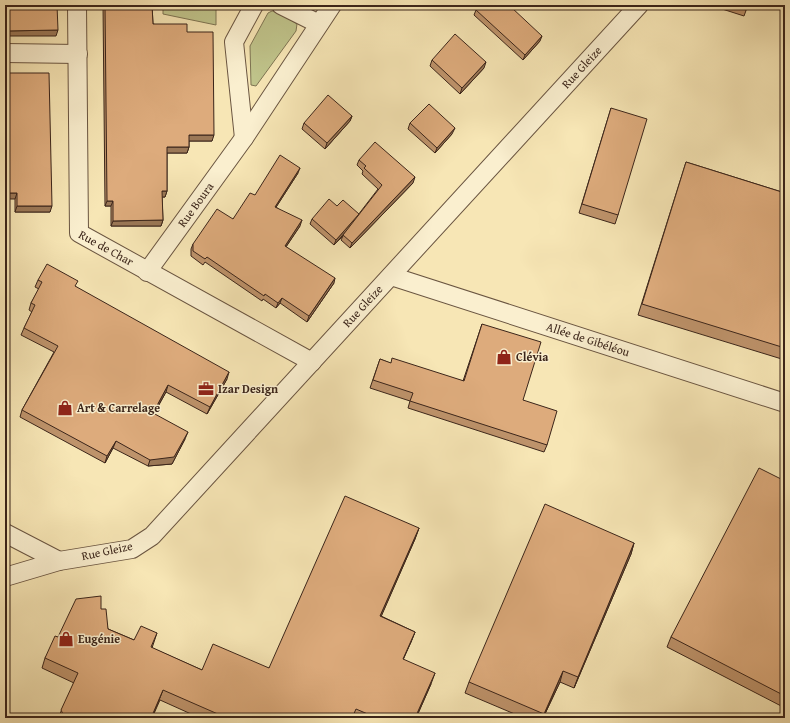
<svg xmlns="http://www.w3.org/2000/svg" width="790" height="723" font-family="'Gentium Book Plus',serif">
	<rect width="100%" height="100%" fill="#f7e6b5"/>
	<filter id="stains"><feTurbulence type="fractalNoise" baseFrequency=".005" numOctaves="4"/><feColorMatrix values="0 0 0 0 .2 0 0 0 0 .09 0 0 0 0 .02 0 0 0 .5 -.17"/></filter>
	<radialGradient id="worn" r=".72"><stop offset=".6" stop-color="#630" stop-opacity="0"/><stop offset="1" stop-color="#630" stop-opacity=".3"/></radialGradient>
	<g fill="#c0c48b" stroke="#7e7452">
		<path d="M 163,5 L 216,5 L 216,25 L 163,14 Z"/>
		<path d="M 272,11 L 277,11 L 294,22 L 297,24 L 296,31 L 256,86 L 251,85 L 250,46 L 268,13 Z"/>
	</g>
	<g fill="none" stroke-linecap="round" stroke-linejoin="round">
		<defs>
			<g id="minor">
				<path id="s1" d="M 77,5 L 79,233 L 312,362"/>
				<path d="M 281,5 L 319,24"/>
				<path d="M 5,53 L 78,54"/>
				<path d="M 244,138 L 234,42 L 254,5"/>
				<path id="s2" d="M 147,272 L 244,138 L 332,5"/>
				<path id="s3" d="M 391,276 L 785,403"/>
				<path d="M 5,533 L 59,561"/>
				<path id="s4" d="M 5,577 L 59,561 L 132,549 L 152,536 L 639,5"/>
			</g>
		</defs>
		<use href="#minor" stroke="#6a5541" stroke-width="20"/>
		<use href="#minor" stroke="#faefcf" stroke-width="18"/>
	</g>
	<g fill="#be936b" stroke="#3b251a">
		<path d="M 103,5 L 152,5 L 153,24 L 187,32 L 212,141 L 189,141 L 189,147 L 187,153 L 167,153 L 167,191 L 165,197 L 162,197 L 163,220 L 161,226 L 111,226 L 111,206 L 105,206 Z"/>
		<path d="M 480,5 L 517,5 L 513,9 L 540,41 L 523,60 L 474,15 L 476,10 Z"/>
		<path d="M 720,5 L 748,5 L 744,16 L 719,8 Z"/>
		<path d="M 432,60 L 484,68 L 460,94 L 430,66 Z"/>
		<path d="M 5,73 L 50,212 L 15,212 L 15,199 Z"/>
		<path d="M 611,108 L 618,215 L 615,224 L 579,213 Z"/>
		<path d="M 352,116 L 350,121 L 325,149 L 302,129 L 304,123 Z"/>
		<path d="M 410,123 L 452,134 L 435,153 L 408,129 Z"/>
		<path d="M 359,160 L 413,183 L 350,248 L 341,240 L 343,236 L 334,245 L 310,224 L 312,219 L 337,206 L 358,215 L 378,189 L 362,174 L 363,171 L 357,165 Z"/>
		<path d="M 686,162 L 785,193 L 785,360 L 638,315 Z"/>
		<path d="M 298,173 L 276,207 L 300,226 L 286,247 L 334,283 L 307,322 L 280,303 L 276,308 L 263,299 L 262,301 L 205,262 L 203,265 L 191,256 L 191,249 L 193,244 L 233,219 L 255,195 Z"/>
		<path d="M 38,280 L 76,287 L 227,379 L 207,414 L 166,392 L 154,414 L 185,439 L 172,464 L 148,466 L 113,448 L 105,463 L 20,417 L 22,410 L 54,352 L 21,335 L 24,328 L 32,312 L 29,310 L 31,303 L 39,289 L 35,287 Z"/>
		<path d="M 482,324 L 547,445 L 544,452 L 408,408 L 410,401 L 370,388 L 380,359 L 390,363 L 463,381 Z"/>
		<path d="M 785,481 L 785,708 L 667,647 L 671,637 Z"/>
		<path d="M 419,528 L 415,539 L 381,616 L 415,632 L 411,642 L 403,659 L 431,684 L 416,718 L 200,718 L 160,700 L 152,718 L 58,718 L 74,683 L 42,668 L 45,658 L 58,637 L 101,609 L 108,629 L 134,640 L 157,633 L 152,648 L 202,670 L 269,668 Z"/>
		<path d="M 634,543 L 631,554 L 574,688 L 560,682 L 543,718 L 524,718 L 465,693 L 469,682 Z"/>
	</g>
	<g fill="#9b7857" stroke="#3b251a">
		<path d="M 514,5 L 517,5 L 509,12 L 511,7 Z"/>
		<path d="M 58,30 L 56,36 L 5,36 L 5,31 Z"/>
		<path d="M 542,36 L 540,41 L 523,60 L 525,55 Z"/>
		<path d="M 486,62 L 484,68 L 460,94 L 462,88 Z"/>
		<path d="M 352,116 L 350,121 L 325,149 L 327,143 Z"/>
		<path d="M 455,128 L 452,134 L 435,153 L 437,148 Z"/>
		<path d="M 189,135 L 214,135 L 212,141 L 187,141 Z"/>
		<path d="M 167,147 L 189,147 L 187,153 L 165,153 Z"/>
		<path d="M 300,168 L 298,173 L 273,212 L 275,207 Z"/>
		<path d="M 415,177 L 413,183 L 350,248 L 352,243 Z"/>
		<path d="M 162,191 L 167,191 L 165,197 L 160,197 Z"/>
		<path d="M 5,193 L 17,193 L 15,199 L 5,199 Z"/>
		<path d="M 107,201 L 113,201 L 111,206 L 105,206 Z"/>
		<path d="M 17,206 L 52,206 L 50,212 L 15,212 Z"/>
		<path d="M 359,214 L 357,219 L 334,245 L 336,240 Z"/>
		<path d="M 163,220 L 161,226 L 111,226 L 113,221 Z"/>
		<path d="M 302,220 L 300,226 L 283,251 L 285,246 Z"/>
		<path d="M 335,278 L 334,283 L 307,322 L 309,316 Z"/>
		<path d="M 282,298 L 280,303 L 276,308 L 278,303 Z"/>
		<path d="M 229,372 L 227,379 L 207,414 L 210,407 Z"/>
		<path d="M 168,385 L 166,392 L 150,420 L 153,413 Z"/>
		<path d="M 188,432 L 185,439 L 172,464 L 148,466 L 150,460 Z"/>
		<path d="M 116,441 L 113,448 L 105,463 L 107,456 Z"/>
		<path d="M 419,528 L 415,539 L 377,626 L 380,616 Z"/>
		<path d="M 634,543 L 631,554 L 574,688 L 578,677 Z"/>
		<path d="M 415,632 L 411,642 L 399,669 L 403,659 Z"/>
		<path d="M 563,671 L 560,682 L 543,718 Z"/>
		<path d="M 435,673 L 431,684 L 416,718 L 415,718 Z"/>
		<path d="M 163,690 L 152,718 L 151,718 Z"/>
	</g>
	<g fill="#ddab7c" stroke="#3b251a">
		<path d="M 5,5 L 57,5 L 58,30 L 5,31 Z"/>
		<path d="M 105,5 L 152,5 L 153,24 L 187,24 L 187,32 L 213,32 L 214,135 L 189,135 L 189,147 L 167,147 L 167,191 L 162,191 L 163,220 L 113,221 L 113,201 L 107,201 Z"/>
		<path d="M 480,5 L 514,5 L 511,7 L 542,36 L 525,55 L 476,10 Z"/>
		<path d="M 729,5 L 748,5 L 746,10 Z"/>
		<path d="M 455,34 L 486,62 L 462,88 L 432,60 Z"/>
		<path d="M 5,73 L 49,73 L 52,206 L 17,206 L 17,193 L 5,193 Z"/>
		<path d="M 328,95 L 352,116 L 327,143 L 304,123 Z"/>
		<path d="M 429,104 L 455,128 L 437,148 L 410,123 Z"/>
		<path d="M 611,108 L 647,119 L 618,215 L 582,204 Z"/>
		<path d="M 375,142 L 415,177 L 352,243 L 343,235 L 382,185 L 364,168 L 366,166 L 359,160 Z"/>
		<path d="M 280,155 L 300,168 L 275,207 L 302,220 L 285,246 L 335,278 L 309,316 L 282,298 L 278,303 L 265,294 L 264,296 L 207,257 L 205,259 L 193,251 L 193,244 L 217,209 L 233,219 L 250,193 L 255,195 Z"/>
		<path d="M 686,162 L 785,193 L 785,348 L 642,304 Z"/>
		<path d="M 329,199 L 337,206 L 343,200 L 359,214 L 336,240 L 312,219 Z"/>
		<path d="M 47,264 L 78,281 L 75,286 L 229,372 L 210,407 L 168,385 L 153,413 L 188,432 L 174,457 L 150,460 L 116,441 L 107,456 L 22,410 L 58,346 L 24,328 L 35,305 L 31,303 L 42,282 L 38,280 Z"/>
		<path d="M 482,324 L 541,342 L 523,400 L 557,411 L 547,445 L 410,401 L 413,393 L 373,380 L 380,359 L 391,363 L 392,358 L 464,381 Z"/>
		<path d="M 759,468 L 785,481 L 785,696 L 671,637 Z"/>
		<path d="M 345,496 L 419,528 L 380,616 L 415,632 L 403,659 L 435,673 L 415,718 L 377,718 L 356,709 L 352,718 L 227,718 L 163,690 L 151,718 L 65,718 L 61,710 L 78,673 L 45,658 L 55,636 L 58,637 L 76,599 L 101,596 L 101,609 L 106,609 L 108,629 L 134,640 L 141,626 L 157,633 L 151,647 L 202,670 L 213,644 L 269,668 Z"/>
		<path d="M 545,504 L 634,543 L 578,677 L 563,671 L 544,714 L 469,682 Z"/>
	</g>
	<defs>
		<symbol id="shop-bare" viewBox="-9 -9 18 18"><path d="M-5-2.5h2.3a2.7 3.5 0 0 1 5.4 0H5L5.5 6h-11ZM-1.5-2.5h3a1.5 2.3 0 0 0-3 0Z" fill="#8f2418" stroke="#faefcf" stroke-width="2.5" paint-order="stroke"/></symbol>
		<symbol id="office-bare" viewBox="-9 -9 18 18"><path d="M-6-3h4V-5.5h4V-3h4V5H-6ZM-1-4.5V-3h2v-1.5ZM-6 0V1H6V0Z" fill="#8f2418" stroke="#faefcf" stroke-width="2.5" paint-order="stroke"/></symbol>
	</defs>
	<g fill-rule="evenodd">
		<use href="#shop-bare" x="493" y="346" width="22" height="22"/>
		<use href="#office-bare" x="195" y="378" width="22" height="22"/>
		<use href="#shop-bare" x="54" y="397" width="22" height="22"/>
		<use href="#shop-bare" x="55" y="628" width="22" height="22"/>
	</g>
	<g text-anchor="middle" stroke-width="3" stroke-linejoin="round" paint-order="stroke">
		<g font-size="12" fill="#3b251a" stroke="#faefcf">
			<text dy="4" stroke="none"><textPath href="#s4" startOffset="790">Rue Gleize</textPath></text>
			<text dy="4" stroke="none"><textPath href="#s2" startOffset="83">Rue Boura</textPath></text>
			<text dy="4" stroke="none"><textPath href="#s1" startOffset="259">Rue de Char</textPath></text>
			<text dy="4" stroke="none"><textPath href="#s4" startOffset="466">Rue Gleize</textPath></text>
			<text dy="4" stroke="none"><textPath href="#s3" startOffset="207">Allée de Gibéléou</textPath></text>
			<text transform="translate(107 551) rotate(-12)" y="4">Rue Gleize</text>
		</g>
		<g font-size="12" font-weight="bold" fill="#3b251a" stroke="#faefcf" text-anchor="start">
			<text x="516" y="361">Clévia</text>
			<text x="218" y="393">Izar Design</text>
			<text x="77" y="412">Art &amp; Carrelage</text>
			<text x="78" y="643">Eugénie</text>
		</g>
	</g>
	<rect width="790" height="723" fill="none" stroke="#f7e6b5" stroke-width="20"/>
	<rect x="6" y="6" width="778" height="711" fill="none" stroke="#3b251a" stroke-width="2"/>
	<rect x="10" y="10" width="770" height="703" fill="none" stroke="#3b251a"/>
	<rect width="100%" height="100%" filter="url(#stains)"/>
	<rect width="100%" height="100%" fill="url(#worn)"/>
</svg>
